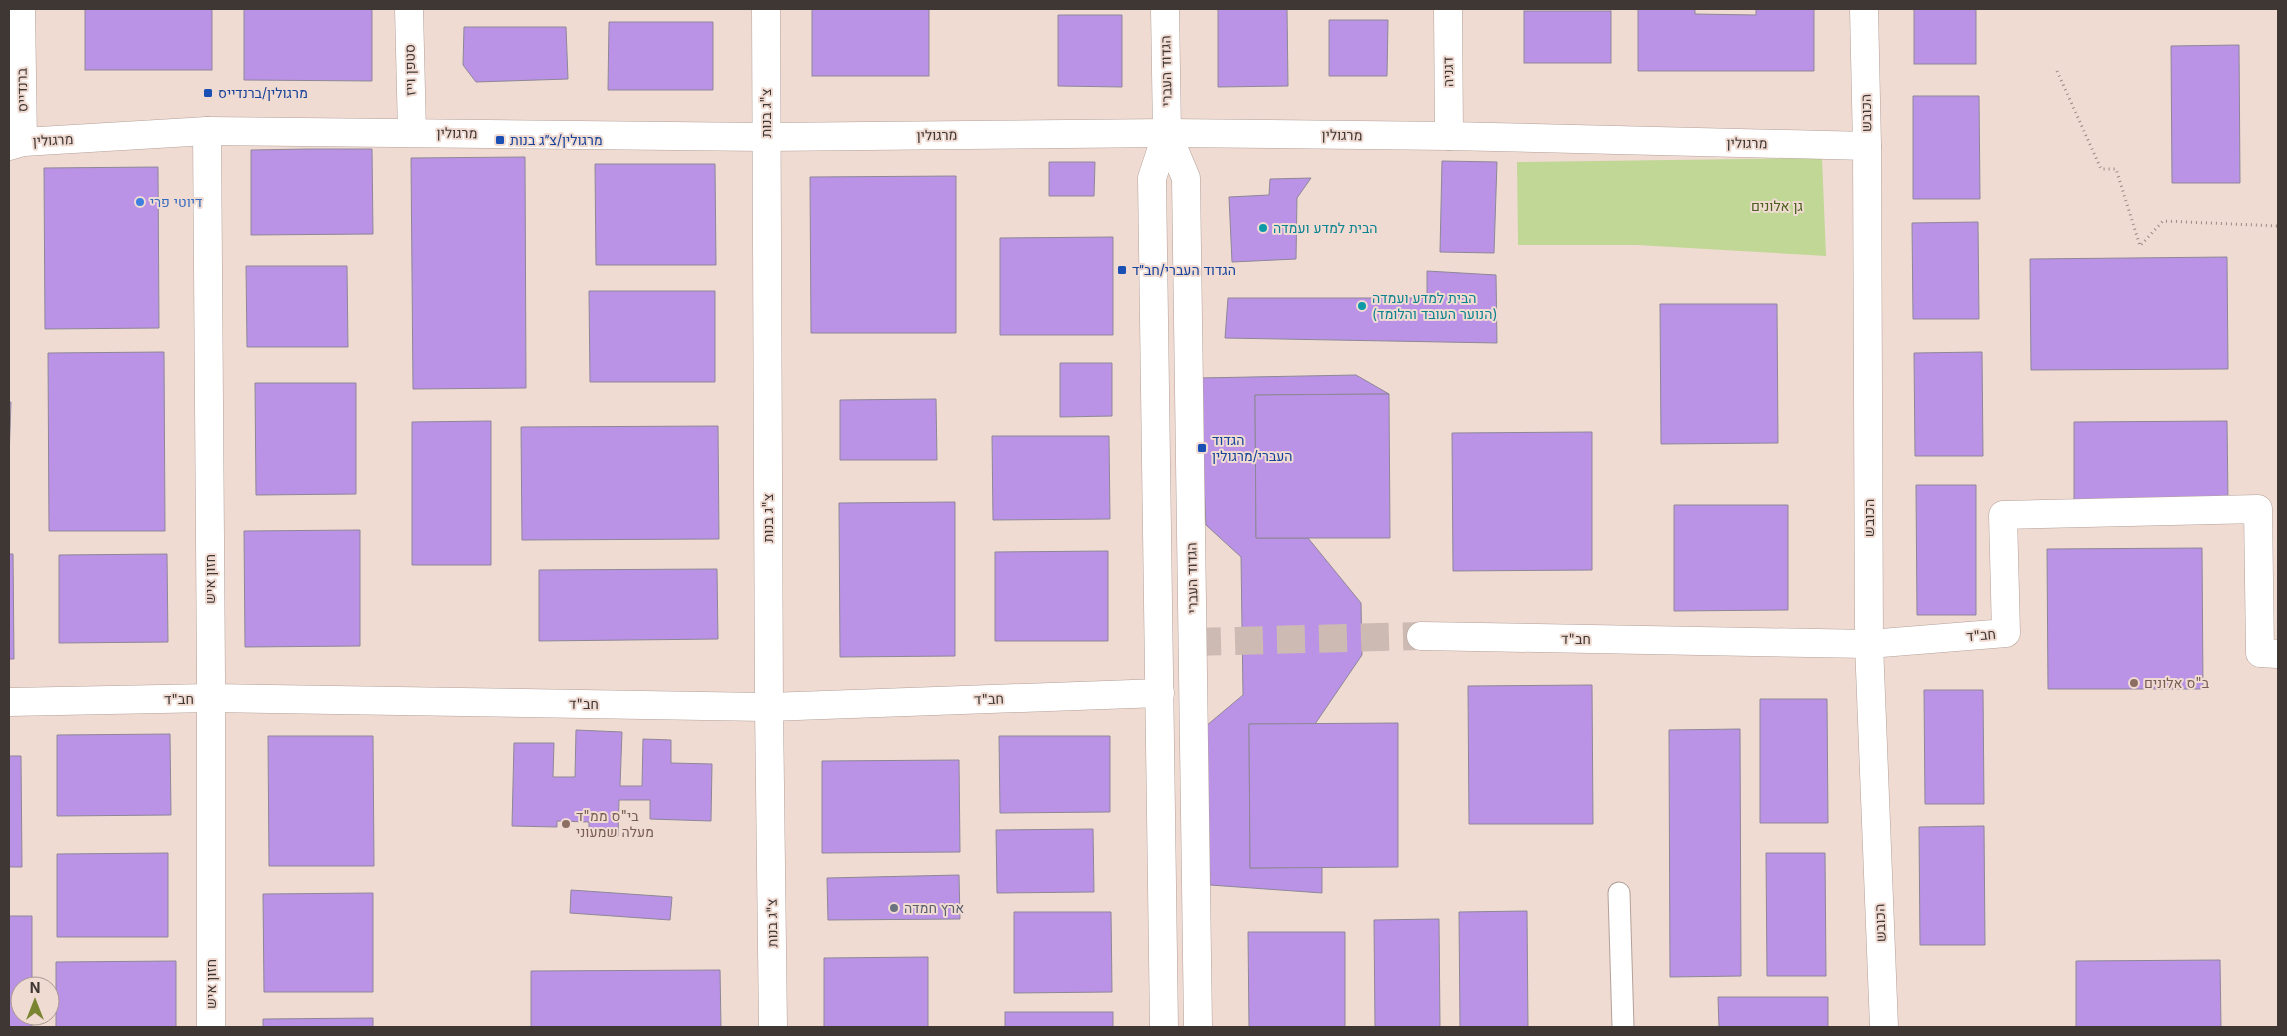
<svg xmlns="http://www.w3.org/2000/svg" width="2287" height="1036" font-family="Inter,Heebo,sans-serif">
	<rect width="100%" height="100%" fill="#f0dbd3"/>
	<path fill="#c0d796" d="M 1822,158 L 1826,256 L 1637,245 L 1518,245 L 1517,162 Z"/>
	<g fill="#ba93e6" stroke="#8e8797">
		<rect x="85" y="9" width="127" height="61"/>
		<path d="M 244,9 L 372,9 L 372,81 L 244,80 Z"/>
		<rect x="812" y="9" width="117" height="67"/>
		<path d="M 1218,9 L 1287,9 L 1288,86 L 1218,87 Z"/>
		<path d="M 1638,9 L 1695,9 L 1695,14 L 1756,15 L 1756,9 L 1814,9 L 1814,71 L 1638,71 Z"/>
		<rect x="1914" y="9" width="62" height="55"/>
		<rect x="1524" y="11" width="87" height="52"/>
		<path d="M 1058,15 L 1122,15 L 1122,87 L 1058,86 Z"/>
		<path d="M 1329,20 L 1388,20 L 1387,76 L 1329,76 Z"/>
		<path d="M 609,22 L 713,22 L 713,90 L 608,90 Z"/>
		<path d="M 464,27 L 566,27 L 568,79 L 476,82 L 463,65 Z"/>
		<path d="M 2239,45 L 2240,183 L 2172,183 L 2171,46 Z"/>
		<path d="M 1913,96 L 1979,96 L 1980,199 L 1913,199 Z"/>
		<path d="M 308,149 L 372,149 L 373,234 L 251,235 L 251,150 Z"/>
		<path d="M 525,157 L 526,388 L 413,389 L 411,158 Z"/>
		<path d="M 1442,161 L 1497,162 L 1494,253 L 1440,252 Z"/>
		<path d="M 1049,162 L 1095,162 L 1094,196 L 1049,196 Z"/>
		<path d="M 595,164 L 715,164 L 716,265 L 596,265 Z"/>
		<path d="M 158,167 L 159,328 L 45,329 L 44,168 Z"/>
		<path d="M 956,176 L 956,333 L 811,333 L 810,177 Z"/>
		<path d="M 1311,178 L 1297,198 L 1296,259 L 1232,262 L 1229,197 L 1269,195 L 1270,179 Z"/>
		<path d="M 1978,222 L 1979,319 L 1913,319 L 1912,223 Z"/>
		<path d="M 1113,237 L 1113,335 L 1000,335 L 1000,238 Z"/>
		<path d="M 2227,257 L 2228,369 L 2031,370 L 2030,259 Z"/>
		<path d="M 246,266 L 347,266 L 348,347 L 247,347 Z"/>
		<path d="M 1427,271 L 1496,275 L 1497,343 L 1225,338 L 1228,298 L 1427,298 Z"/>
		<path d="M 589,291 L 715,291 L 715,382 L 590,382 Z"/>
		<path d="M 1660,304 L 1777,304 L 1778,443 L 1661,444 Z"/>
		<path d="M 164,352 L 165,531 L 49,531 L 48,353 Z"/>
		<path d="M 1982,352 L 1983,456 L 1915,456 L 1914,353 Z"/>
		<path d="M 1060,363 L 1112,363 L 1112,416 L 1060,417 Z"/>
		<path d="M 1356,375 L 1389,394 L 1255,395 L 1256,538 L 1308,538 L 1361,603 L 1362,655 L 1315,724 L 1249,724 L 1250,868 L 1322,867 L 1322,893 L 1210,885 L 1206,726 L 1243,695 L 1241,557 L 1206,525 L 1199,378 Z"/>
		<path d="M 255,383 L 356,383 L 356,494 L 256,495 Z"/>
		<path d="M 1389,394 L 1390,538 L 1256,538 L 1255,395 Z"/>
		<path d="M 936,399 L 937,460 L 840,460 L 840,400 Z"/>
		<path d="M 9,402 L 11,402 L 9,459 Z"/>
		<path d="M 491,421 L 491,565 L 412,565 L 412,422 Z"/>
		<path d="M 2227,421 L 2228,501 L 2074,502 L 2074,422 Z"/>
		<path d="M 718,426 L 719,539 L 522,540 L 521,427 Z"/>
		<path d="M 1592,432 L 1592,570 L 1453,571 L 1452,433 Z"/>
		<path d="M 992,436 L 1109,436 L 1110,519 L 993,520 Z"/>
		<path d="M 1916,485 L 1976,485 L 1976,615 L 1917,615 Z"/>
		<path d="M 955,502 L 955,656 L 840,657 L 839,503 Z"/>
		<path d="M 1674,505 L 1788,505 L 1788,610 L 1674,611 Z"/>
		<path d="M 360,530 L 360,646 L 245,647 L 244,531 Z"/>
		<path d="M 2202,548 L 2203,689 L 2048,689 L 2047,549 Z"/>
		<path d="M 1108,551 L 1108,641 L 995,641 L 995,552 Z"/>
		<path d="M 9,554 L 13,554 L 14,659 L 9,659 Z"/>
		<path d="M 167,554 L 168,642 L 59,643 L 59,555 Z"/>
		<path d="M 717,569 L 718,639 L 539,641 L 539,570 Z"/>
		<path d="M 1592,685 L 1593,824 L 1469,824 L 1468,686 Z"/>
		<path d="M 1924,690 L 1983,690 L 1984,804 L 1925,804 Z"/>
		<path d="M 1760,699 L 1827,699 L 1828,823 L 1760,823 Z"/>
		<path d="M 1398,723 L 1398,867 L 1250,868 L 1249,724 Z"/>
		<path d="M 1740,729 L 1741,976 L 1670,977 L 1669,730 Z"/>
		<path d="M 576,730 L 622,732 L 620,786 L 642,786 L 643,739 L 671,740 L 671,763 L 712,764 L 711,821 L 650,819 L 650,800 L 619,800 L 618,836 L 589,835 L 589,822 L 557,821 L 557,827 L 512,826 L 514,743 L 554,743 L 553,777 L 575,777 Z"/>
		<path d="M 170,734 L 171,815 L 57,816 L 57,735 Z"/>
		<path d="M 268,736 L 373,736 L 374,866 L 269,866 Z"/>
		<path d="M 999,736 L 1110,736 L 1110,812 L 1000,813 Z"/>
		<path d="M 9,756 L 21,756 L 22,867 L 9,867 Z"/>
		<path d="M 959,760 L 960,852 L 822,853 L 822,761 Z"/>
		<path d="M 1984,826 L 1985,945 L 1920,945 L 1919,827 Z"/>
		<path d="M 1093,829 L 1094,892 L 997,893 L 996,830 Z"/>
		<path d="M 168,853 L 168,937 L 57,937 L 57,854 Z"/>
		<path d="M 1766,853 L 1825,853 L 1826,976 L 1767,976 Z"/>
		<path d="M 959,875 L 960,919 L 828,920 L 827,878 Z"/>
		<path d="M 571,890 L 672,897 L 670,920 L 570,913 Z"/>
		<path d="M 373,893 L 373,992 L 264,992 L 263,894 Z"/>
		<path d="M 1527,911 L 1528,1027 L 1460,1027 L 1459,912 Z"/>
		<path d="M 1014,912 L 1111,912 L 1112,992 L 1014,993 Z"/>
		<path d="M 9,916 L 32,916 L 32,986 L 20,986 L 20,1016 L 32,1016 L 32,1027 L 9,1027 Z"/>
		<path d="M 1439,919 L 1440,1027 L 1375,1027 L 1374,920 Z"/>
		<path d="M 1248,932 L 1345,932 L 1345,1027 L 1249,1027 Z"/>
		<path d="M 928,957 L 928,1027 L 824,1027 L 824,958 Z"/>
		<path d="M 2220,960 L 2221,1027 L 2076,1027 L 2076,961 Z"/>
		<path d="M 176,961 L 176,1027 L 56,1027 L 56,962 Z"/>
		<path d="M 720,970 L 721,1027 L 531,1027 L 531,971 Z"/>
		<path d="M 1718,997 L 1828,997 L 1828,1027 L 1719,1027 Z"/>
		<rect x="1005" y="1012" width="108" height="15"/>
		<path d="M 373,1018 L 373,1027 L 263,1027 L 263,1019 Z"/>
	</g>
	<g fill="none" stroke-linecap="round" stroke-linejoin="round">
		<path stroke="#cdbab3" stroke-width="28" stroke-dasharray="28 14" stroke-linecap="butt" d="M 1193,642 L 1421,636"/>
		<defs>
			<path id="lane" d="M 1619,893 L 1623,1027"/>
			<g id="street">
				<path d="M 21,9 L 23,142"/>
				<path d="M 409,9 L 412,132"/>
				<path d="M 766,9 L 769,707 L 773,1027"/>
				<path d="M 1448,9 L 1449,136"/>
				<path d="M 1864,9 L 1867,146 L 1869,644 L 1884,1027"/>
				<path d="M 207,131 L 211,677 L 211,1027"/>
				<path d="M 1167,133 L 1186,178 L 1198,1027"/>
				<path d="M 9,146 L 23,142 L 207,131 L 766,137 L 1167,133 L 1449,136 L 1867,146"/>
				<path d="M 1421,636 L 1869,644 L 2006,633 L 2003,515 L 2258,509 L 2260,653 L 2278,654"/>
				<path d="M 9,702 L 211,698 L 769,707 L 1160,693"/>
				<path d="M 1164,1027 L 1152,178 L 1167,133 L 1165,9"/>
			</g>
		</defs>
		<use href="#lane" stroke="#b3a098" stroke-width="23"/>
		<use href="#street" stroke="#b3a098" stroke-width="29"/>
		<path stroke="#988984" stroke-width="3" stroke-dasharray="1 4" stroke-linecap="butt" d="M 2057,71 L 2101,169 L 2116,169 L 2140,246 L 2163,221 L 2278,226"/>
		<use href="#lane" stroke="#fff" stroke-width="21"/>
		<use href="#street" stroke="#fff" stroke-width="28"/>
	</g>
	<g fill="#1a4fb4" stroke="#f0dbd3" stroke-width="2">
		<rect x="203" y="88" width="10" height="10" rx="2.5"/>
		<rect x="495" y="135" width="10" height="10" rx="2.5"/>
		<rect x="1117" y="265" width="10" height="10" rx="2.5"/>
		<rect x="1197" y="443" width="10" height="10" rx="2.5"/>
	</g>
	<circle fill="#3f7fe0" stroke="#f0dbd3" stroke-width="2" cx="140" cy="202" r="5"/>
	<g fill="#0f9aa8" stroke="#f0dbd3" stroke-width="2">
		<circle cx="1263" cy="228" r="5"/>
		<circle cx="1362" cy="306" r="5"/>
	</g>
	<g fill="#8d6e63" stroke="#f0dbd3" stroke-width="2">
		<circle cx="2134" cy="683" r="5"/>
		<circle cx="566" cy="824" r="5"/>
	</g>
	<circle fill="#6b7280" stroke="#f0dbd3" stroke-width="2" cx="894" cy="908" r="5"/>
	<g text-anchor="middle" stroke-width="4" stroke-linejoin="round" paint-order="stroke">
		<g font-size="14" fill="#3f3734" stroke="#f0dbd3">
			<text transform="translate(410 70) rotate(-91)" y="5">סטפן וייז</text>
			<text transform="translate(1166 71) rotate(-91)" y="5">הגדוד העברי</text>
			<text transform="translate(1448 72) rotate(-91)" y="5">דגניה</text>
			<text transform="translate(22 90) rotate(-91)" y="5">ברנדייס</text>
			<text transform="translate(766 113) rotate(-90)" y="5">צ"ג בנות</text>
			<text transform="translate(1866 113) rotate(-91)" y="5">הכובש</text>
			<text transform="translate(457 133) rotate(1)" y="5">מרגולין</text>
			<text transform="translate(937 135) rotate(-1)" y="5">מרגולין</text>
			<text transform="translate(1342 135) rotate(1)" y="5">מרגולין</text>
			<text transform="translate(53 140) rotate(-3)" y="5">מרגולין</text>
			<text transform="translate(1747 143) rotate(1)" y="5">מרגולין</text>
			<text transform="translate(768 518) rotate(-90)" y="5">צ"ג בנות</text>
			<text transform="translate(1869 518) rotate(-90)" y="5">הכובש</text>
			<text transform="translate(1192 578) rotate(-91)" y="5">הגדוד העברי</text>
			<text transform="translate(210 579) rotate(-90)" y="5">חזון איש</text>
			<text transform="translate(1981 635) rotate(-5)" y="5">חב"ד</text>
			<text transform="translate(1576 639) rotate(1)" y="5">חב"ד</text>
			<text transform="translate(179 699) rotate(-1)" y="5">חב"ד</text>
			<text transform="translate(989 699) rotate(-2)" y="5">חב"ד</text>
			<text transform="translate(584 704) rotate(1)" y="5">חב"ד</text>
			<text transform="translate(772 923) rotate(-91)" y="5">צ"ג בנות</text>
			<text transform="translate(1880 923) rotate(-92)" y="5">הכובש</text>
			<text transform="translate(211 984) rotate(-90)" y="5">חזון איש</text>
		</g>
		<g font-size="14" fill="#164399" stroke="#f0dbd3" text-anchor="start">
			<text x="218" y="98">מרגולין/ברנדייס</text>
			<text x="510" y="145">מרגולין/צ״ג בנות</text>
			<text x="1132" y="275">הגדוד העברי/חב״ד</text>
			<text x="1212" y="445">הגדוד<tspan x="1212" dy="16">העברי/מרגולין</tspan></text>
		</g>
		<g font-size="14" fill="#366cbe" stroke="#f0dbd3" text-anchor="start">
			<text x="150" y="207">דיוטי פרי</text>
		</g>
		<g font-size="14" fill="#4b5e1d" stroke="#f0dbd3">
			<text x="1777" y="211">גן אלונים</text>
		</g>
		<g font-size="14" fill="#0d838f" stroke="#f0dbd3" text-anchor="start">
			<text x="1273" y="233">הבית למדע ועמדה</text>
			<text x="1372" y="303">הבית למדע ועמדה<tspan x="1372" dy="16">(הנוער העובד והלומד)</tspan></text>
		</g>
		<g font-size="14" fill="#785e54" stroke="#f0dbd3" text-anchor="start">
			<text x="2144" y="688">ב"ס אלונים</text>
			<text x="576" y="821">בי"ס ממ"ד<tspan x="576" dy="16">מעלה שמעוני</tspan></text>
		</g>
		<g font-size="14" fill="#5b616d" stroke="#f0dbd3" text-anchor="start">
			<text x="904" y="913">ארץ חמדה</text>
		</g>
	</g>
	<rect width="2287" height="1036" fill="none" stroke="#3f3734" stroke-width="20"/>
	<g transform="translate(35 1001)"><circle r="24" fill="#f0dbd3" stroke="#a99993"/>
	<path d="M0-4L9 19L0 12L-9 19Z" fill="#7a8531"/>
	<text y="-8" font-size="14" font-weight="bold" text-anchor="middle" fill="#3f3734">N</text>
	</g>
</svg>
